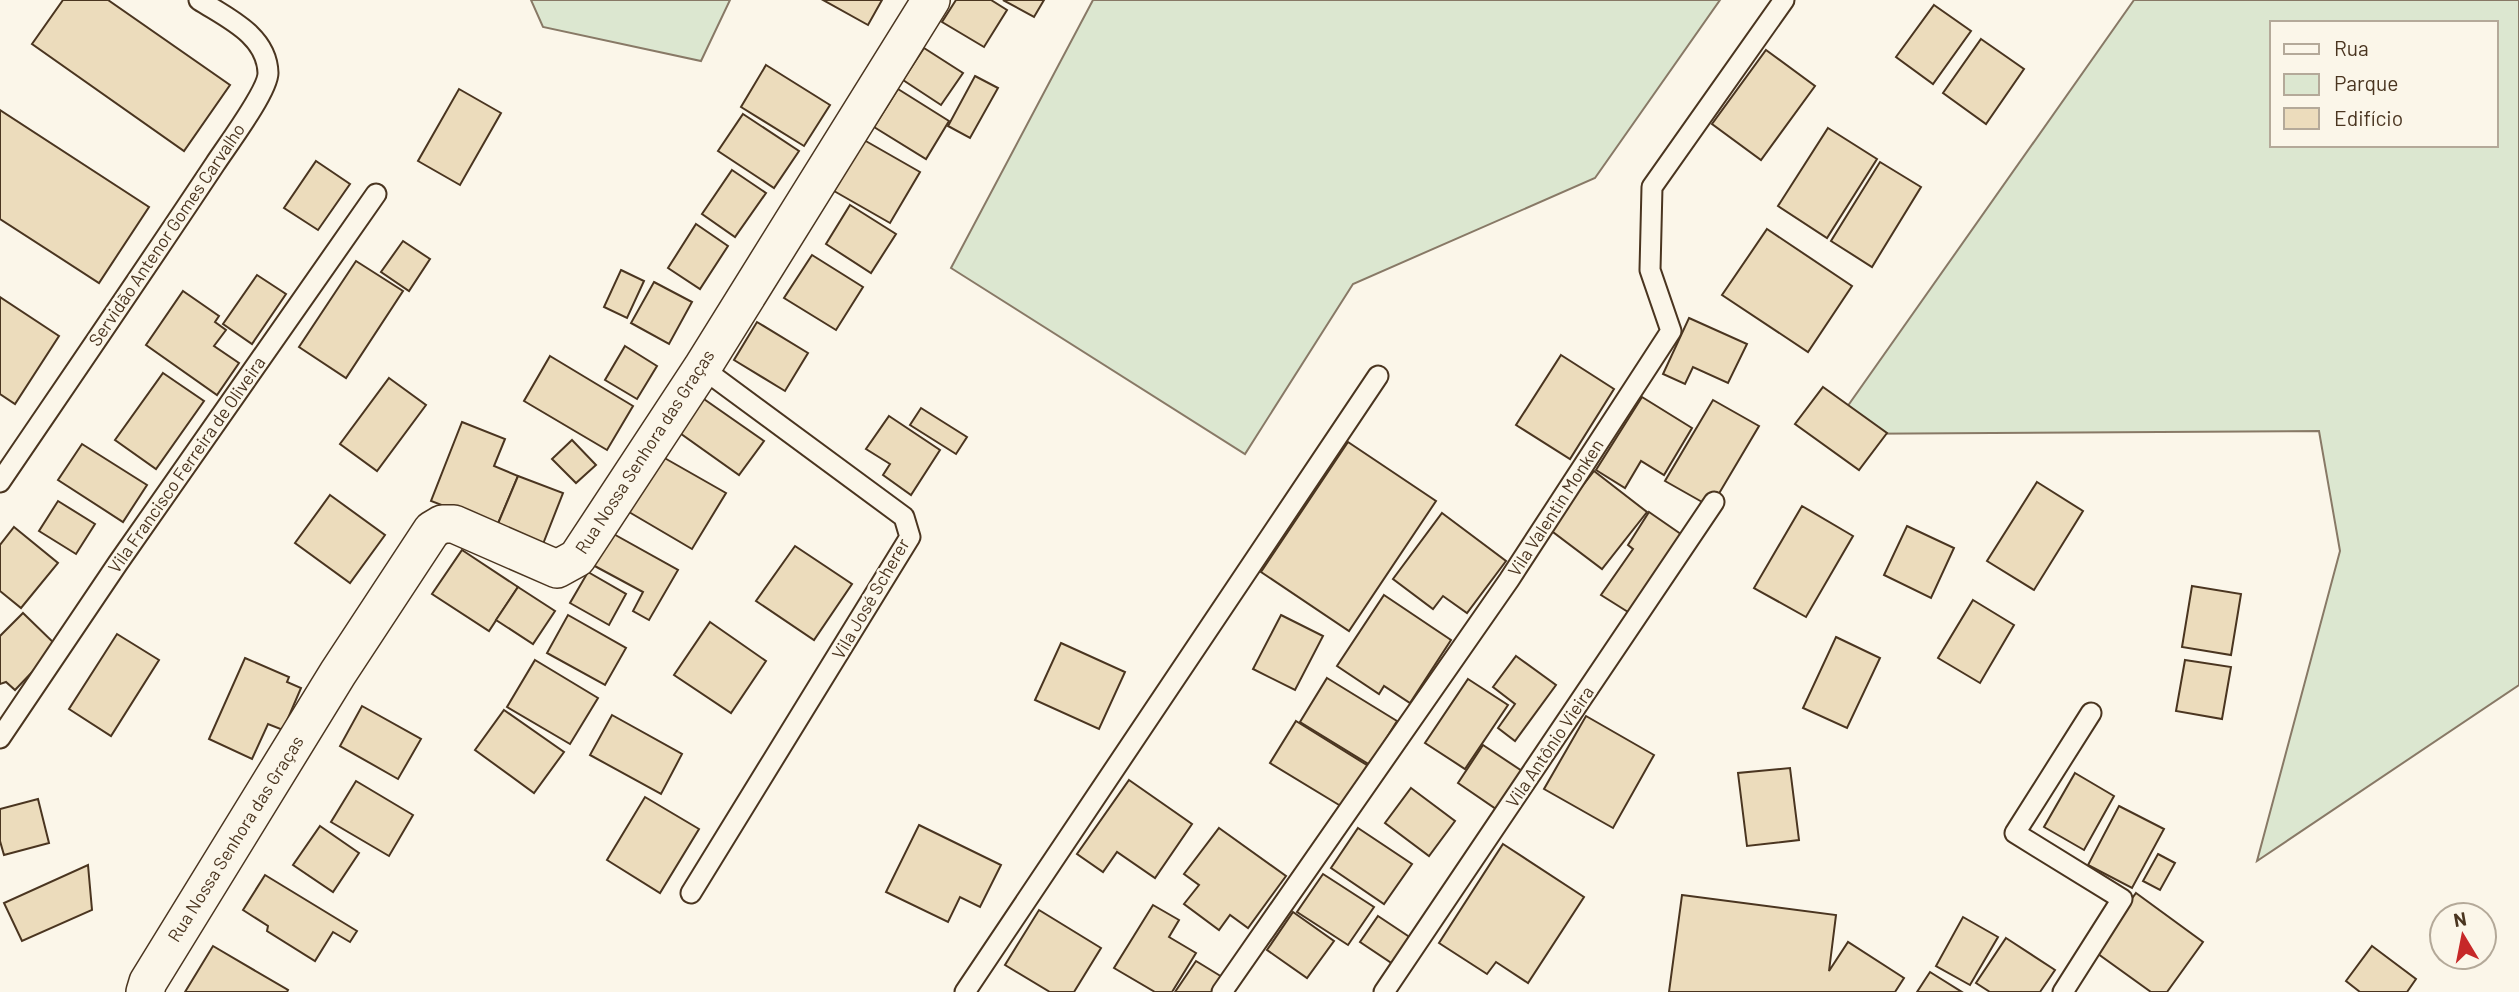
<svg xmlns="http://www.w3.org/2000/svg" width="2519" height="992" font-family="Barlow,sans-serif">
	<rect width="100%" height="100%" fill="#fbf6e9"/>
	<g fill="#dce7d0" stroke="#887966" stroke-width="2" fill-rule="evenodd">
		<path d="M 531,0 L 730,0 L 701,61 L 543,27 Z"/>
		<path d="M 1093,0 L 1720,0 L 1595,178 L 1353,284 L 1245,454 L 951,268 Z"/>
		<path d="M 2134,0 L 2519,0 L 2519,685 L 2257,861 L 2340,551 L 2319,431 L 1828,434 ZM 2272,23 L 2496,23 L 2496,145 L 2272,145 Z"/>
	</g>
	<g fill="#ecdcbc" stroke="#4a3520" stroke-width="2">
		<path d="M 63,0 L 108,0 L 230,85 L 184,151 L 32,44 Z"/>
		<path d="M 823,0 L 882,0 L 868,25 Z"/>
		<path d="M 956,0 L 991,0 L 1007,10 L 984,47 L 942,22 Z"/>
		<path d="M 1003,0 L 1044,0 L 1034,17 Z"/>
		<path d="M 1934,5 L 1971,31 L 1933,84 L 1896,57 Z"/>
		<path d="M 1981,39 L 2024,69 L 1986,124 L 1943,93 Z"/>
		<path d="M 924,48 L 963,73 L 941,105 L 903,80 Z"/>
		<path d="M 1766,50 L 1815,86 L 1761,160 L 1712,124 Z"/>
		<path d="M 766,65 L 830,105 L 804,146 L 741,107 Z"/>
		<path d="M 975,76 L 998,88 L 970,138 L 948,126 Z"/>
		<path d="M 459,89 L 501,113 L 460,185 L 418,161 Z"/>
		<path d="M 898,89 L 949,121 L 926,159 L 874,127 Z"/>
		<path d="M 0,110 L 149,207 L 99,283 L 0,219 Z"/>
		<path d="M 743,114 L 799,151 L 774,188 L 718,151 Z"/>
		<path d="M 1828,128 L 1877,159 L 1827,238 L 1778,206 Z"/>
		<path d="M 864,140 L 920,172 L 890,223 L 834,191 Z"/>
		<path d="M 316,161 L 350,184 L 318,230 L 284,208 Z"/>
		<path d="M 1880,162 L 1921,187 L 1872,267 L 1831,241 Z"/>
		<path d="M 732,170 L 766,193 L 735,237 L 702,214 Z"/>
		<path d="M 850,205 L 896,234 L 871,273 L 826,244 Z"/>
		<path d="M 696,224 L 728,246 L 700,289 L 668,268 Z"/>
		<path d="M 1767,229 L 1852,286 L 1808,352 L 1722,295 Z"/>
		<path d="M 403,241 L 430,259 L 409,291 L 381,272 Z"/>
		<path d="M 812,255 L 863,287 L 836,330 L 784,298 Z"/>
		<path d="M 356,261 L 403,291 L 346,378 L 299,347 Z"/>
		<path d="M 621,270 L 644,281 L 627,318 L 604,307 Z"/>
		<path d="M 257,275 L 286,294 L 252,344 L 223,324 Z"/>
		<path d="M 654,282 L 692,302 L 669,344 L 631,323 Z"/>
		<path d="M 183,291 L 219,316 L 215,322 L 226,330 L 214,346 L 239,363 L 217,395 L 146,345 Z"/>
		<path d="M 0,297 L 59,336 L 15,404 L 0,394 Z"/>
		<path d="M 1689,318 L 1747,344 L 1728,383 L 1693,367 L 1685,384 L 1663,374 Z"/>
		<path d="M 757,322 L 808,353 L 785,391 L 734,360 Z"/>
		<path d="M 625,346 L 657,366 L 637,399 L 605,380 Z"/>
		<path d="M 1561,355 L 1614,389 L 1570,459 L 1516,425 Z"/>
		<path d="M 550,356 L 633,406 L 607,450 L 524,401 Z"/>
		<path d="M 163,373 L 204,401 L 156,469 L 115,440 Z"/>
		<path d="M 389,378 L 426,405 L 377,471 L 340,444 Z"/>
		<path d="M 1823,387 L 1887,433 L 1859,470 L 1795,424 Z"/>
		<path d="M 701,397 L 764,441 L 739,475 L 677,431 Z"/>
		<path d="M 1642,397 L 1692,428 L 1664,475 L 1641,461 L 1625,488 L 1596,470 Z"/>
		<path d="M 1713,400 L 1759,426 L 1711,507 L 1665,481 Z"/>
		<path d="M 921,408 L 967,437 L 956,454 L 910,425 Z"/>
		<path d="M 889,416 L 940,450 L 911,495 L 883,475 L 890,464 L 866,449 Z"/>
		<path d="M 462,422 L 505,439 L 494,466 L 518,476 L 497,526 L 431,501 Z"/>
		<path d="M 572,440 L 596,465 L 576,483 L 552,459 Z"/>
		<path d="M 1348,442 L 1436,501 L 1349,631 L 1261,572 Z"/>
		<path d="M 82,444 L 147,485 L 123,522 L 58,480 Z"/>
		<path d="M 661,456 L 726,493 L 692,549 L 629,512 Z"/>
		<path d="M 1594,471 L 1647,512 L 1602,569 L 1549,529 Z"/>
		<path d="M 518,476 L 563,493 L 543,544 L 497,526 Z"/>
		<path d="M 2037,482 L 2083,511 L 2034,590 L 1987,561 Z"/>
		<path d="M 330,495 L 385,535 L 350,583 L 295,543 Z"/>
		<path d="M 58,501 L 95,524 L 76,554 L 39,531 Z"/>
		<path d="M 1802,506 L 1853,536 L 1806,617 L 1754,588 Z"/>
		<path d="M 1649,512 L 1688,539 L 1636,617 L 1601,595 L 1633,549 L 1628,545 Z"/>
		<path d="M 1442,513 L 1506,561 L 1467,613 L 1443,596 L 1433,609 L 1393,579 Z"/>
		<path d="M 1907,526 L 1954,548 L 1931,598 L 1884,575 Z"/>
		<path d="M 14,527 L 58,563 L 21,608 L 0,591 L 0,545 Z"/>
		<path d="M 610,532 L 678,570 L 649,620 L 633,611 L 643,592 L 591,564 Z"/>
		<path d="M 795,546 L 852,584 L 814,640 L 756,601 Z"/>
		<path d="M 462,550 L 518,587 L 489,631 L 432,594 Z"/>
		<path d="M 588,572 L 626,594 L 609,625 L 570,603 Z"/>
		<path d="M 2192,586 L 2241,594 L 2231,655 L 2182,647 Z"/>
		<path d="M 518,587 L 555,611 L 533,644 L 496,620 Z"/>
		<path d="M 1384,595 L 1451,640 L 1410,703 L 1384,686 L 1379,694 L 1337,666 Z"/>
		<path d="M 1973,600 L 2014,625 L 1980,683 L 1938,658 Z"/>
		<path d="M 23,613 L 57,646 L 15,690 L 6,682 L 0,684 L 0,636 Z"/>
		<path d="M 568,615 L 626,648 L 605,685 L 547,653 Z"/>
		<path d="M 1281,615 L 1323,636 L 1295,690 L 1253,669 Z"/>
		<path d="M 710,622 L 766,661 L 731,713 L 674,675 Z"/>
		<path d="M 117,634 L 159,660 L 111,736 L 69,709 Z"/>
		<path d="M 1836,637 L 1880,658 L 1847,728 L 1803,708 Z"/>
		<path d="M 1061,643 L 1125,672 L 1099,729 L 1035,700 Z"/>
		<path d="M 1516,656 L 1556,685 L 1515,741 L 1498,728 L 1515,704 L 1493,687 Z"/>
		<path d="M 245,658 L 289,677 L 287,682 L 301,688 L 283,730 L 268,724 L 252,759 L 209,739 Z"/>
		<path d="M 535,660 L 598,698 L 570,744 L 507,707 Z"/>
		<path d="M 2185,660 L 2231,667 L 2222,719 L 2176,711 Z"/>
		<path d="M 1327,678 L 1397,721 L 1370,765 L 1300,722 Z"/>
		<path d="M 1468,679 L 1508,705 L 1465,769 L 1425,743 Z"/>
		<path d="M 362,706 L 421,739 L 398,779 L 340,746 Z"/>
		<path d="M 504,710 L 564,752 L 534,793 L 475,750 Z"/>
		<path d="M 612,715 L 682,754 L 661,794 L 590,755 Z"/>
		<path d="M 1586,716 L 1654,755 L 1613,828 L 1544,789 Z"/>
		<path d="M 1296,721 L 1370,767 L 1344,808 L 1270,763 Z"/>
		<path d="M 1483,745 L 1525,773 L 1499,811 L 1458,783 Z"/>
		<path d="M 1790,768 L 1799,840 L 1747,846 L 1738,773 Z"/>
		<path d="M 2075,773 L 2114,796 L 2084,850 L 2044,827 Z"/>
		<path d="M 1129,780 L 1192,824 L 1155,878 L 1117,852 L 1103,872 L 1077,854 Z"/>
		<path d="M 356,781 L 413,815 L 389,856 L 331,822 Z"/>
		<path d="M 1411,788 L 1455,821 L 1429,856 L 1385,823 Z"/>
		<path d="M 645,797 L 699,829 L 660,893 L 607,860 Z"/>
		<path d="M 38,799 L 49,843 L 4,855 L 0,841 L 0,809 Z"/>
		<path d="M 2119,806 L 2164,829 L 2132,888 L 2088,865 Z"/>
		<path d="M 919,825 L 1001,865 L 980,907 L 960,897 L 948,922 L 886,892 Z"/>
		<path d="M 320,826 L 359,853 L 333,892 L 293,865 Z"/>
		<path d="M 1219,828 L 1286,876 L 1248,928 L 1230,915 L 1219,930 L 1184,904 L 1199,885 L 1184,874 Z"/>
		<path d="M 1358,828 L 1412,864 L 1384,904 L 1331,868 Z"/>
		<path d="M 1503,844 L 1584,897 L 1528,983 L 1496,962 L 1487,974 L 1439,943 Z"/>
		<path d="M 2158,854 L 2175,863 L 2160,890 L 2143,881 Z"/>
		<path d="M 88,865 L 92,910 L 22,941 L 4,903 Z"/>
		<path d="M 1323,874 L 1374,907 L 1348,945 L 1297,912 Z"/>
		<path d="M 265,875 L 357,931 L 350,942 L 333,932 L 315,961 L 267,931 L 268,926 L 243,910 Z"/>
		<path d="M 2136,893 L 2203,942 L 2167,992 L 2151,992 L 2094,951 Z"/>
		<path d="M 1682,895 L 1836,915 L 1829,971 L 1848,942 L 1904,978 L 1895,992 L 1669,992 Z"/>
		<path d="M 1153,905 L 1179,920 L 1169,937 L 1196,953 L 1172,992 L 1155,992 L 1114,968 Z"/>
		<path d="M 1039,910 L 1101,948 L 1074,992 L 1050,992 L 1005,965 Z"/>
		<path d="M 1293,912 L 1334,941 L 1307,978 L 1267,950 Z"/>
		<path d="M 1378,916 L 1411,938 L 1393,964 L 1360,942 Z"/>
		<path d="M 1963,917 L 1998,937 L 1970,985 L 1936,966 Z"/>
		<path d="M 2006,938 L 2055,970 L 2040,992 L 1990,992 L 1976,983 Z"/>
		<path d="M 213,946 L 288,990 L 287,992 L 185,992 Z"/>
		<path d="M 2372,946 L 2416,979 L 2407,992 L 2360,992 L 2346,981 Z"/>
		<path d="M 1196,961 L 1227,980 L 1219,992 L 1175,992 Z"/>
		<path d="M 1930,972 L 1962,992 L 1917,992 Z"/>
	</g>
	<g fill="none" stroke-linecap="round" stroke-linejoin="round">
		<defs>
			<g id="service">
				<path d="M 0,482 C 72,376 144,271 215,164 C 226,147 268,91 268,73 C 267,35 227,18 199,0"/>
				<path d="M 0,738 L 118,563 L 376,194"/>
				<path d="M 691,893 L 910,537 L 904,517 L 702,368"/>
				<path d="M 965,992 L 1378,376"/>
				<path d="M 1222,992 L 1509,580 L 1671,331 L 1650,270 L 1652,187 L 1784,0"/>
				<path d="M 1384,992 L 1714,502"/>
				<path d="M 2063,992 L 2122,899 L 2015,833 L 2091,713"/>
			</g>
			<path id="minor" d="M 145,992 L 148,982 L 338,673 L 432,530 L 442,524 L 454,524 L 557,569 L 577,558 L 702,368 L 931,0"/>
		</defs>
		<use href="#service" stroke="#4a3520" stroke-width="23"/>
		<use href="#minor" stroke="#4a3520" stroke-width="40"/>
		<use href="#service" stroke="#fbf6e9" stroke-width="19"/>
		<use href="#minor" stroke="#fbf6e9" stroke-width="37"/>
	</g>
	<g text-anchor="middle" stroke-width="5" stroke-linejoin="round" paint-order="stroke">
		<g font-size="18" fill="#4a3520" stroke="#fbf6e9">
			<text transform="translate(167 235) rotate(-56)" y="6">Servidão Antenor Gomes Carvalho</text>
			<text transform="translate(645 452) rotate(-57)" y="6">Rua Nossa Senhora das Graças</text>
			<text transform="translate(187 465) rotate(-55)" y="6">Vila Francisco Ferreira de Oliveira</text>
			<text transform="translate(1556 508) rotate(-57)" y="6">Vila Valentin Monken</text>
			<text transform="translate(871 599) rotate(-60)" y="6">Vila José Scherer</text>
			<text transform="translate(1550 747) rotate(-56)" y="6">Vila Antônio Vieira</text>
			<text transform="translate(236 839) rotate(-58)" y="6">Rua Nossa Senhora das Graças</text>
		</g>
	</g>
	<rect x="2270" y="21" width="228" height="126" fill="#fbf6e9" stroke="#b4a999" stroke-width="2"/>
	<rect x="2284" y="44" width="35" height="10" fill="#fbf6e9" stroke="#b4a999" stroke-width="2"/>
	<text x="2334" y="56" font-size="21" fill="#4a3520">Rua</text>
	<rect x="2284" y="74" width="35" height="21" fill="#dce7d0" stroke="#b4a999" stroke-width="2"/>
	<text x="2334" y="91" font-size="21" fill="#4a3520">Parque</text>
	<rect x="2284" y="108" width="35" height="21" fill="#ecdcbc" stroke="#b4a999" stroke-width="2"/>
	<text x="2334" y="126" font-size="21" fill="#4a3520">Edifício</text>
	<g transform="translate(2463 936) rotate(350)"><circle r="33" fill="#fbf6e9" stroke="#b4a999" stroke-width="2"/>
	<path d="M0-5L12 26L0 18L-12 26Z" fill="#c62828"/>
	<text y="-10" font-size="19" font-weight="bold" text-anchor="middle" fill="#4a3520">N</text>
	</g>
</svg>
